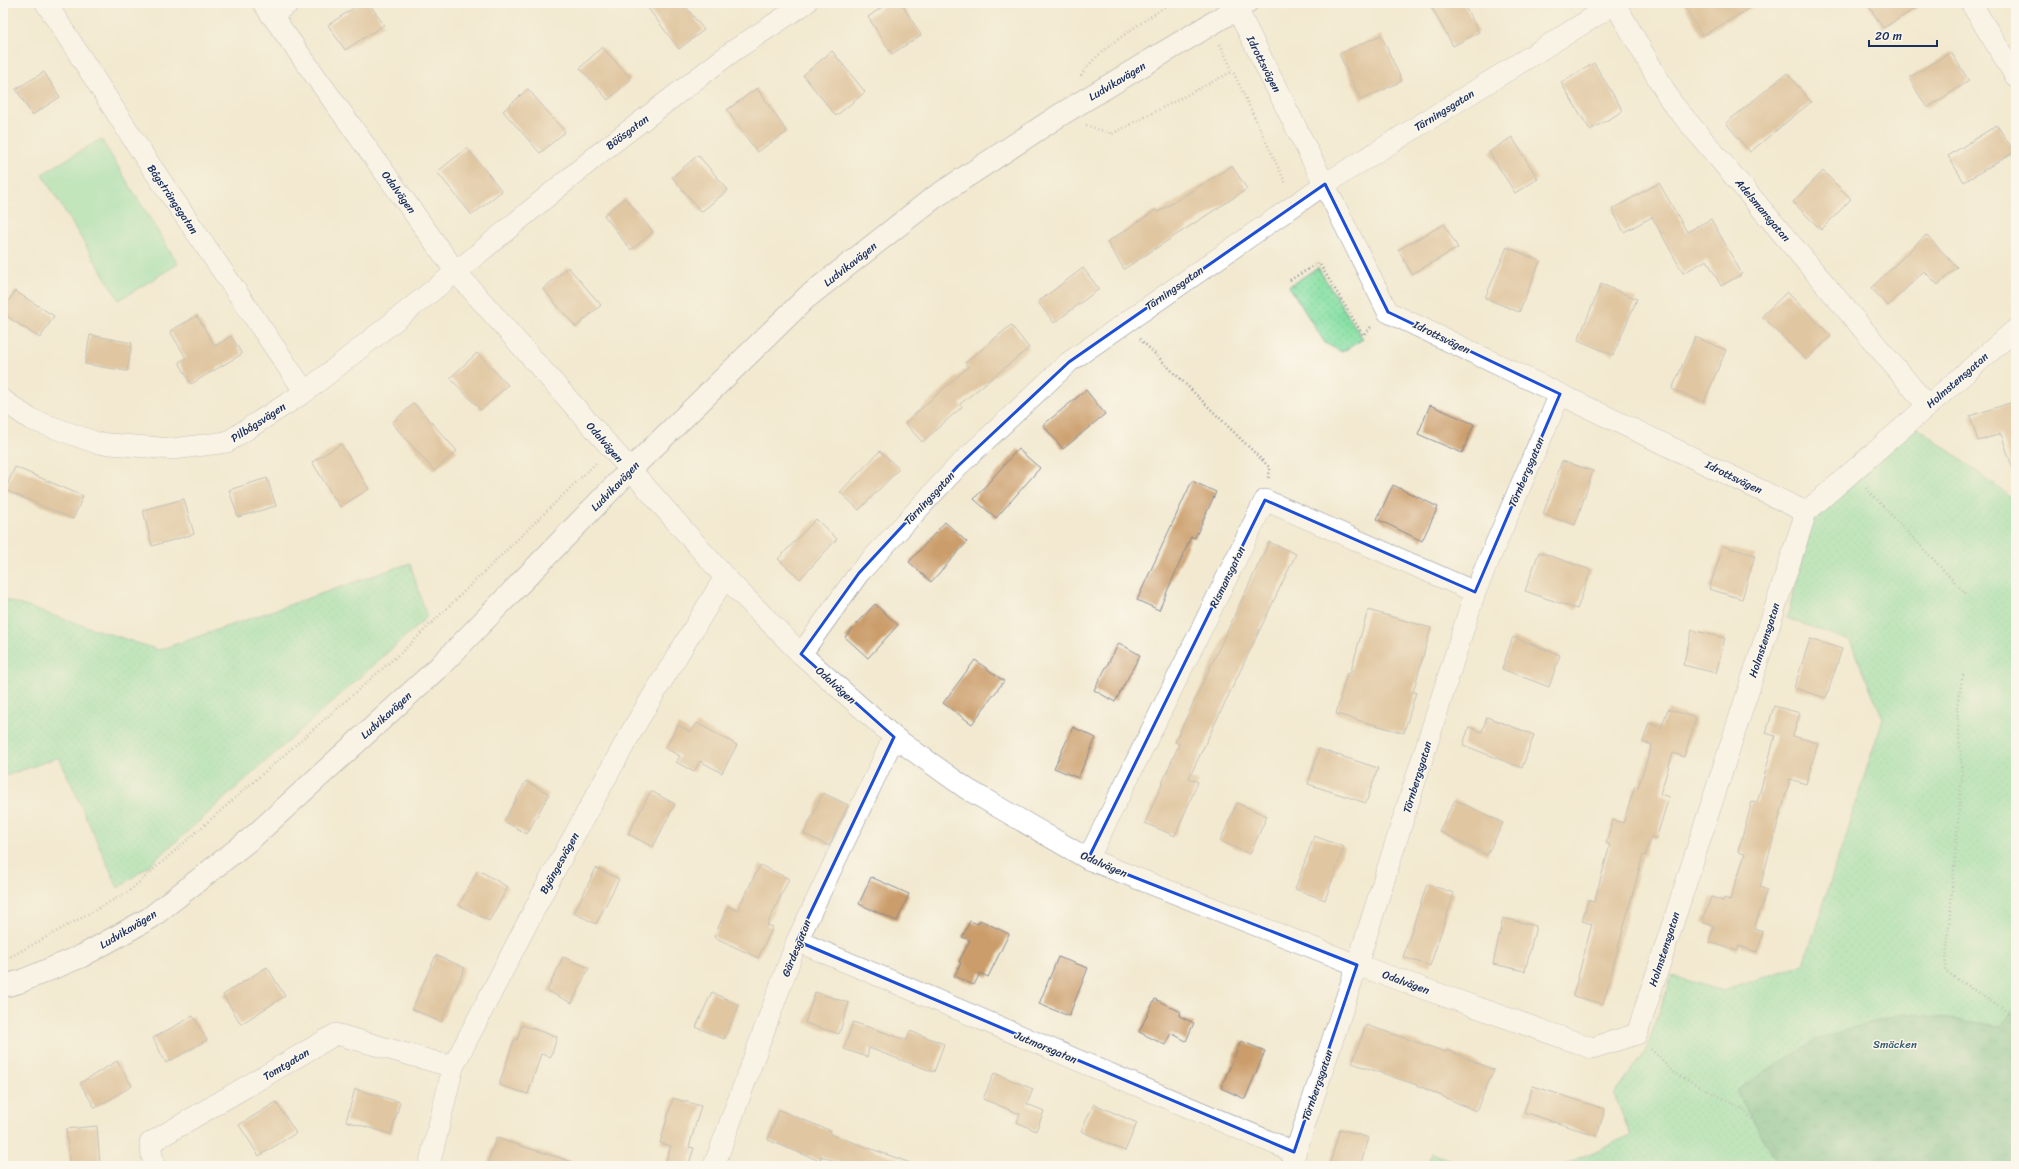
<svg xmlns="http://www.w3.org/2000/svg" width="2019" height="1169" font-family="Sriracha,sans-serif">
	<defs>
		<pattern id="green-dots" width="8" height="8" patternUnits="userSpaceOnUse"><rect width="8" height="8" fill="#87e0a4"/><path d="M2 2h.1M6 6h.1" fill="none" stroke="#74c090" stroke-width="1.8" stroke-linecap="round"/></pattern>
		<pattern id="forest-crowns" width="20" height="18" patternUnits="userSpaceOnUse"><rect width="20" height="18" fill="#6dbe8a"/><path d="M2 6a3 3 0 1 1 6 0M12 15a3 3 0 1 1 6 0" fill="none" stroke="#599b74"/></pattern>
	</defs>
	<rect width="100%" height="100%" fill="#fbf7ec"/>
	<filter id="ink" filterUnits="userSpaceOnUse"><feTurbulence type="fractalNoise" baseFrequency=".025" numOctaves="2"/><feDisplacementMap in="SourceGraphic" scale="8" xChannelSelector="R" yChannelSelector="G"/><feConvolveMatrix kernelMatrix="1 2 1 2 8 2 1 2 1" color-interpolation-filters="sRGB"/></filter>
	<filter id="wash" filterUnits="userSpaceOnUse"><feTurbulence type="fractalNoise" baseFrequency=".012" numOctaves="4" result="noise"/><feDisplacementMap in="SourceGraphic" scale="16" xChannelSelector="R" yChannelSelector="G"/><feGaussianBlur stdDeviation="0.9" result="paint"/><feColorMatrix in="noise" values="0 0 0 0 0 0 0 0 0 0 0 0 0 0 0 0 0 1.4 0 .05"/><feComposite in="paint" operator="in"/></filter>
	<g filter="url(#wash)">
		<rect width="100%" height="100%" fill="#f2e9d0"/>
		<g fill="url(#green-dots)" stroke="#518881">
			<path d="M 1318,268 L 1363,339 L 1342,352 L 1325,343 L 1289,286 Z"/>
			<path d="M 1913,424 L 2016,501 L 2016,1166 L 1560,1166 L 1631,1136 L 1614,1095 L 1646,1050 L 1672,976 L 1723,991 L 1804,964 L 1883,718 L 1850,641 L 1787,618 L 1815,511 Z"/>
			<path d="M 410,563 L 427,617 L 151,864 L 118,888 L 59,757 L 3,777 L 3,599 L 159,650 Z"/>
			<path d="M 1431,1153 L 1468,1166 L 1427,1166 Z"/>
		</g>
		<path fill="url(#forest-crowns)" stroke="#447674" d="M 2016,1007 L 2016,1166 L 1779,1166 L 1736,1090 L 1817,1039 L 1904,1013 L 2001,1026 Z"/>
		<path fill="#87e0a4" stroke="#518881" d="M 101,139 L 178,264 L 119,300 L 42,174 Z"/>
		<g id="blocks">
			<g fill="#cb9d6a">
				<path d="M 361,3 L 369,3 L 384,25 L 345,50 L 328,25 Z"/>
				<path d="M 644,3 L 683,3 L 704,30 L 679,49 Z"/>
				<path d="M 888,3 L 901,3 L 921,35 L 892,54 L 868,17 Z"/>
				<path d="M 1429,3 L 1463,3 L 1479,32 L 1453,46 Z"/>
				<path d="M 1683,3 L 1759,3 L 1702,36 Z"/>
				<path d="M 1867,3 L 1925,3 L 1883,28 Z"/>
				<path d="M 1381,35 L 1402,81 L 1361,100 L 1339,54 Z"/>
				<path d="M 602,47 L 631,79 L 608,100 L 580,68 Z"/>
				<path d="M 832,51 L 865,92 L 836,116 L 803,75 Z"/>
				<path d="M 1951,52 L 1969,81 L 1927,108 L 1909,78 Z"/>
				<path d="M 1594,63 L 1623,111 L 1590,130 L 1561,83 Z"/>
				<path d="M 44,72 L 60,97 L 32,115 L 16,89 Z"/>
				<path d="M 1787,73 L 1811,102 L 1750,152 L 1726,123 Z"/>
				<path d="M 757,88 L 787,132 L 757,152 L 727,110 Z"/>
				<path d="M 528,89 L 565,132 L 540,153 L 503,111 Z"/>
				<path d="M 1997,125 L 2014,152 L 1964,182 L 1948,156 Z"/>
				<path d="M 1512,137 L 1538,179 L 1515,193 L 1489,152 Z"/>
				<path d="M 467,148 L 502,191 L 472,215 L 437,172 Z"/>
				<path d="M 698,155 L 728,190 L 701,212 L 672,177 Z"/>
				<path d="M 1232,166 L 1247,189 L 1124,269 L 1107,242 L 1156,210 L 1158,212 Z"/>
				<path d="M 1823,171 L 1851,199 L 1821,230 L 1793,202 Z"/>
				<path d="M 1659,183 L 1687,232 L 1711,219 L 1742,274 L 1721,286 L 1707,260 L 1683,273 L 1652,217 L 1624,232 L 1612,209 Z"/>
				<path d="M 625,198 L 653,232 L 631,250 L 604,215 Z"/>
				<path d="M 1444,224 L 1458,248 L 1412,274 L 1398,250 Z"/>
				<path d="M 1926,235 L 1957,267 L 1938,285 L 1924,271 L 1888,306 L 1871,288 Z"/>
				<path d="M 1507,247 L 1540,261 L 1519,312 L 1485,298 Z"/>
				<path d="M 568,267 L 601,305 L 576,327 L 543,289 Z"/>
				<path d="M 1083,268 L 1099,289 L 1054,323 L 1038,302 Z"/>
				<path d="M 1601,284 L 1637,299 L 1613,355 L 1578,340 Z"/>
				<path d="M 15,291 L 54,316 L 40,338 L 3,314 L 3,310 Z"/>
				<path d="M 1787,292 L 1831,336 L 1806,360 L 1762,316 Z"/>
				<path d="M 197,316 L 215,346 L 231,336 L 242,354 L 191,384 L 179,362 L 186,358 L 170,331 Z"/>
				<path d="M 1011,325 L 1029,348 L 960,404 L 962,407 L 922,442 L 905,423 L 968,367 L 965,363 Z"/>
				<path d="M 90,335 L 132,343 L 127,371 L 85,364 Z"/>
				<path d="M 1695,337 L 1726,350 L 1704,402 L 1672,389 Z"/>
				<path d="M 477,353 L 508,385 L 481,410 L 450,378 Z"/>
				<path d="M 1086,390 L 1105,414 L 1063,449 L 1043,425 Z"/>
				<path d="M 2016,401 L 2016,469 L 2013,469 L 2001,434 L 1978,441 L 1970,416 Z"/>
				<path d="M 414,403 L 457,451 L 434,471 L 392,423 Z"/>
				<path d="M 1430,405 L 1474,424 L 1462,453 L 1418,434 Z"/>
				<path d="M 341,444 L 369,489 L 340,507 L 312,462 Z"/>
				<path d="M 1018,449 L 1040,468 L 996,518 L 974,499 Z"/>
				<path d="M 880,451 L 899,469 L 859,510 L 840,492 Z"/>
				<path d="M 1562,461 L 1593,471 L 1575,525 L 1543,514 Z"/>
				<path d="M 15,467 L 83,496 L 73,519 L 5,490 Z"/>
				<path d="M 267,478 L 276,506 L 238,517 L 229,490 Z"/>
				<path d="M 1192,481 L 1216,492 L 1195,538 L 1191,537 L 1159,610 L 1137,600 Z"/>
				<path d="M 1393,485 L 1438,507 L 1422,541 L 1377,519 Z"/>
				<path d="M 184,499 L 194,534 L 152,546 L 143,510 Z"/>
				<path d="M 816,519 L 837,539 L 800,579 L 778,559 Z"/>
				<path d="M 945,522 L 967,542 L 931,582 L 909,562 Z"/>
				<path d="M 1269,542 L 1296,554 L 1189,778 L 1198,782 L 1175,836 L 1145,823 L 1179,744 L 1175,742 Z"/>
				<path d="M 1723,546 L 1755,555 L 1742,599 L 1709,589 Z"/>
				<path d="M 1539,552 L 1591,570 L 1577,609 L 1525,591 Z"/>
				<path d="M 875,604 L 898,625 L 868,658 L 845,637 Z"/>
				<path d="M 1368,610 L 1431,628 L 1413,692 L 1416,692 L 1404,733 L 1336,714 L 1347,673 L 1350,674 Z"/>
				<path d="M 1692,630 L 1725,638 L 1716,673 L 1683,665 Z"/>
				<path d="M 1513,637 L 1560,655 L 1549,687 L 1502,669 Z"/>
				<path d="M 1810,639 L 1842,649 L 1826,698 L 1794,688 Z"/>
				<path d="M 1119,643 L 1140,655 L 1115,702 L 1094,690 Z"/>
				<path d="M 975,660 L 1004,681 L 972,724 L 943,703 Z"/>
				<path d="M 1774,706 L 1800,713 L 1793,736 L 1818,743 L 1806,784 L 1790,779 L 1760,887 L 1767,890 L 1754,929 L 1763,932 L 1757,952 L 1739,946 L 1738,951 L 1709,942 L 1714,926 L 1702,922 L 1711,897 L 1723,901 L 1724,898 L 1730,900 L 1745,854 L 1738,852 L 1752,802 L 1757,803 L 1775,736 L 1766,733 Z"/>
				<path d="M 1668,709 L 1696,718 L 1684,757 L 1673,753 L 1660,794 L 1669,797 L 1656,839 L 1651,837 L 1645,856 L 1643,855 L 1603,1004 L 1573,996 L 1592,924 L 1582,921 L 1588,900 L 1594,902 L 1610,845 L 1606,843 L 1613,820 L 1623,823 L 1635,786 L 1638,787 L 1652,745 L 1643,742 L 1649,723 L 1661,728 Z"/>
				<path d="M 1487,717 L 1534,735 L 1522,768 L 1463,745 L 1469,727 L 1482,732 Z"/>
				<path d="M 697,723 L 737,745 L 722,773 L 700,761 L 694,772 L 676,762 L 680,756 L 665,748 L 678,725 L 691,732 Z"/>
				<path d="M 1073,727 L 1096,738 L 1078,778 L 1054,768 Z"/>
				<path d="M 1319,749 L 1378,768 L 1366,803 L 1308,784 Z"/>
				<path d="M 526,781 L 549,794 L 527,834 L 504,821 Z"/>
				<path d="M 651,791 L 675,804 L 653,847 L 628,834 Z"/>
				<path d="M 823,793 L 848,805 L 829,846 L 804,834 Z"/>
				<path d="M 1455,800 L 1503,823 L 1487,855 L 1439,831 Z"/>
				<path d="M 1237,803 L 1267,816 L 1250,854 L 1220,841 Z"/>
				<path d="M 1314,836 L 1344,847 L 1325,900 L 1295,889 Z"/>
				<path d="M 760,865 L 789,879 L 767,925 L 773,927 L 758,958 L 714,937 L 728,906 L 737,911 Z"/>
				<path d="M 596,868 L 619,879 L 596,924 L 574,913 Z"/>
				<path d="M 478,870 L 508,887 L 489,921 L 459,905 Z"/>
				<path d="M 871,877 L 909,894 L 897,921 L 859,904 Z"/>
				<path d="M 1427,884 L 1454,893 L 1430,966 L 1403,957 Z"/>
				<path d="M 1503,918 L 1536,926 L 1525,971 L 1493,964 Z"/>
				<path d="M 980,920 L 1009,934 L 988,977 L 980,973 L 974,985 L 954,976 L 961,963 L 959,962 L 970,940 L 962,937 L 970,921 L 978,924 Z"/>
				<path d="M 436,955 L 465,968 L 441,1022 L 412,1009 Z"/>
				<path d="M 563,957 L 589,968 L 572,1003 L 547,991 Z"/>
				<path d="M 1058,957 L 1088,968 L 1069,1016 L 1039,1004 Z"/>
				<path d="M 267,967 L 285,996 L 241,1024 L 223,995 Z"/>
				<path d="M 712,992 L 739,1005 L 724,1039 L 696,1027 Z"/>
				<path d="M 815,992 L 849,1003 L 839,1034 L 805,1023 Z"/>
				<path d="M 1155,999 L 1181,1012 L 1179,1016 L 1194,1023 L 1186,1041 L 1171,1033 L 1165,1045 L 1139,1032 Z"/>
				<path d="M 193,1016 L 207,1040 L 166,1063 L 153,1038 Z"/>
				<path d="M 853,1022 L 907,1040 L 910,1031 L 944,1044 L 934,1072 L 869,1048 L 867,1057 L 844,1049 Z"/>
				<path d="M 522,1025 L 557,1037 L 551,1057 L 541,1054 L 528,1094 L 499,1085 L 514,1040 L 517,1040 Z"/>
				<path d="M 1366,1025 L 1446,1052 L 1447,1050 L 1494,1070 L 1476,1111 L 1417,1085 L 1352,1063 Z"/>
				<path d="M 1241,1041 L 1265,1051 L 1245,1099 L 1221,1088 Z"/>
				<path d="M 117,1061 L 132,1086 L 95,1108 L 80,1083 Z"/>
				<path d="M 994,1073 L 1033,1089 L 1027,1104 L 1044,1111 L 1036,1131 L 1017,1122 L 1020,1114 L 983,1099 Z"/>
				<path d="M 1533,1086 L 1605,1109 L 1597,1136 L 1524,1112 Z"/>
				<path d="M 355,1089 L 400,1102 L 391,1134 L 346,1121 Z"/>
				<path d="M 673,1098 L 701,1106 L 689,1147 L 694,1148 L 688,1166 L 664,1166 L 671,1146 L 660,1143 Z"/>
				<path d="M 276,1102 L 296,1133 L 259,1156 L 239,1125 Z"/>
				<path d="M 1094,1104 L 1137,1123 L 1125,1151 L 1081,1131 Z"/>
				<path d="M 779,1110 L 831,1131 L 830,1134 L 913,1164 L 912,1166 L 847,1166 L 821,1156 L 820,1161 L 768,1140 Z"/>
				<path d="M 97,1126 L 100,1166 L 70,1166 L 66,1129 Z"/>
				<path d="M 1340,1129 L 1369,1138 L 1360,1166 L 1329,1166 Z"/>
				<path d="M 496,1138 L 573,1162 L 572,1166 L 487,1166 Z"/>
			</g>
		</g>
	</g>
	<g filter="url(#ink)">
		<use href="#blocks" fill-opacity="0" stroke="#868c97" stroke-width="1"/>
		<g fill="none" stroke-linecap="round" stroke-linejoin="round">
			<defs>
				<g id="minor">
					<path d="M 46,3 L 146,159 L 305,392"/>
					<path d="M 263,3 L 456,272 L 725,577 L 801,654 L 894,737 L 967,789 L 1088,859 L 1357,965 L 1592,1048 L 1637,1034 L 1806,512 L 2016,329"/>
					<path d="M 1234,3 L 1388,312 L 1806,512"/>
					<path d="M 1971,3 L 2016,77"/>
					<path d="M 1615,4 L 1672,103 L 1927,405"/>
					<path d="M 271,15 L 289,3"/>
					<path d="M 3,400 L 30,419 L 97,443 L 173,449 L 227,442 L 305,392 L 456,272 L 601,152 L 733,51 L 806,3"/>
					<path d="M 801,654 L 859,573 L 958,466 L 1069,362 L 1325,184 L 1616,3"/>
					<path d="M 1088,859 L 1265,500 L 1475,592"/>
					<path d="M 797,941 L 1294,1152"/>
					<path d="M 154,1166 L 150,1143 L 336,1034 L 453,1067"/>
					<path d="M 429,1166 L 453,1067 L 550,879 L 634,727 L 725,577"/>
					<path d="M 714,1166 L 797,941 L 894,737"/>
					<path d="M 1291,1166 L 1357,965 L 1475,592 L 1560,394"/>
				</g>
				<path id="tertiary" d="M 3,986 L 19,982 L 82,956 L 150,918 L 253,837 L 440,666 L 630,470 L 806,298 L 932,199 L 1060,115 L 1246,3"/>
			</defs>
			<use href="#minor" stroke="#868c97" stroke-width="22"/>
			<use href="#tertiary" stroke="#868c97" stroke-width="24"/>
			<g stroke="#868c97" stroke-width="2.5" stroke-dasharray="1 3" stroke-linecap="butt">
				<path d="M 1220,44 L 1286,184"/>
				<path d="M 1081,76 C 1092,53 1148,19 1170,3"/>
				<path d="M 1086,125 L 1112,134 L 1233,71"/>
				<path d="M 1290,280 L 1319,263 L 1363,335 L 1372,326"/>
				<path d="M 1140,339 L 1270,468 L 1268,480"/>
				<path d="M 1866,488 L 1967,595"/>
				<path d="M 1963,675 L 1957,706 L 1962,776 L 1945,971 L 2016,1018"/>
				<path d="M 3,959 L 12,956 L 128,892 L 406,648 L 596,463"/>
				<path d="M 1651,1049 L 1674,1073 L 1740,1107 L 1765,1132 L 1781,1166"/>
			</g>
			<use href="#minor" stroke="#fff" stroke-width="21"/>
			<use href="#tertiary" stroke="#fff" stroke-width="22"/>
		</g>
	</g>
	<path d="M0 0H2019V1169H0ZM 1325,184 L 1388,312 L 1560,394 L 1475,592 L 1265,500 L 1088,859 L 1357,965 L 1294,1152 L 797,941 L 894,737 L 801,654 L 859,573 L 958,466 L 1069,362 Z" fill="#f2e9d0" fill-opacity=".55" fill-rule="evenodd"/>
	<path fill="none" stroke="#1d4ed8" stroke-width="3" stroke-linejoin="round" d="M 1325,184 L 1388,312 L 1560,394 L 1475,592 L 1265,500 L 1088,859 L 1357,965 L 1294,1152 L 797,941 L 894,737 L 801,654 L 859,573 L 958,466 L 1069,362 Z"/>
	<g text-anchor="middle" stroke-width="3" stroke-linejoin="round" paint-order="stroke">
		<g font-size="11" fill="#1b2f5e" stroke="#fbf7ec">
			<text transform="translate(1264 64) rotate(63)" y="4">Idrottsvägen</text>
			<text transform="translate(1117 81) rotate(-31)" y="4">Ludvikavägen</text>
			<text transform="translate(1444 110) rotate(-32)" y="4">Tärningsgatan</text>
			<text transform="translate(627 132) rotate(-37)" y="4">Böösgatan</text>
			<text transform="translate(399 192) rotate(54)" y="4">Odalvägen</text>
			<text transform="translate(173 199) rotate(56)" y="4">Bågsträngsgatan</text>
			<text transform="translate(1763 210) rotate(50)" y="4">Adelsmansgatan</text>
			<text transform="translate(850 264) rotate(-38)" y="4">Ludvikavägen</text>
			<text transform="translate(1174 288) rotate(-35)" y="4">Tärningsgatan</text>
			<text transform="translate(1442 337) rotate(26)" y="4">Idrottsvägen</text>
			<text transform="translate(1957 380) rotate(-41)" y="4">Holmstensgatan</text>
			<text transform="translate(258 422) rotate(-33)" y="4">Pilbågsvägen</text>
			<text transform="translate(605 442) rotate(49)" y="4">Odalvägen</text>
			<text transform="translate(1526 472) rotate(-67)" y="4">Törnbergsgatan</text>
			<text transform="translate(1734 477) rotate(26)" y="4">Idrottsvägen</text>
			<text transform="translate(615 486) rotate(-46)" y="4">Ludvikavägen</text>
			<text transform="translate(929 498) rotate(-47)" y="4">Tärningsgatan</text>
			<text transform="translate(1227 577) rotate(-64)" y="4">Rismansgatan</text>
			<text transform="translate(1764 640) rotate(-72)" y="4">Holmstensgatan</text>
			<text transform="translate(836 685) rotate(42)" y="4">Odalvägen</text>
			<text transform="translate(386 715) rotate(-42)" y="4">Ludvikavägen</text>
			<text transform="translate(1417 777) rotate(-73)" y="4">Törnbergsgatan</text>
			<text transform="translate(559 863) rotate(-61)" y="4">Byängesvägen</text>
			<text transform="translate(1104 864) rotate(23)" y="4">Odalvägen</text>
			<text transform="translate(128 929) rotate(-31)" y="4">Ludvikavägen</text>
			<text transform="translate(796 948) rotate(-68)" y="4">Gärdesgatan</text>
			<text transform="translate(1664 949) rotate(-72)" y="4">Holmstensgatan</text>
			<text transform="translate(1406 982) rotate(20)" y="4">Odalvägen</text>
			<text transform="translate(1046 1047) rotate(23)" y="4">Jutmorsgatan</text>
			<text transform="translate(286 1064) rotate(-31)" y="4">Tomtgatan</text>
			<text transform="translate(1317 1085) rotate(-71)" y="4">Törnbergsgatan</text>
		</g>
		<g font-size="11" fill="#365b70" stroke="#fbf7ec">
			<text x="1895" y="1048">Smäcken</text>
		</g>
	</g>
	<rect width="2019" height="1169" fill="none" stroke="#fbf7ec" stroke-width="16"/>
	<path d="M1869 40v6h68v-6" fill="none" stroke="#1b2f5e" stroke-width="2"/>
	<text x="1875" y="40" font-size="12" fill="#1b2f5e" stroke="#fbf7ec" stroke-width="3" paint-order="stroke">20 m</text>
</svg>
